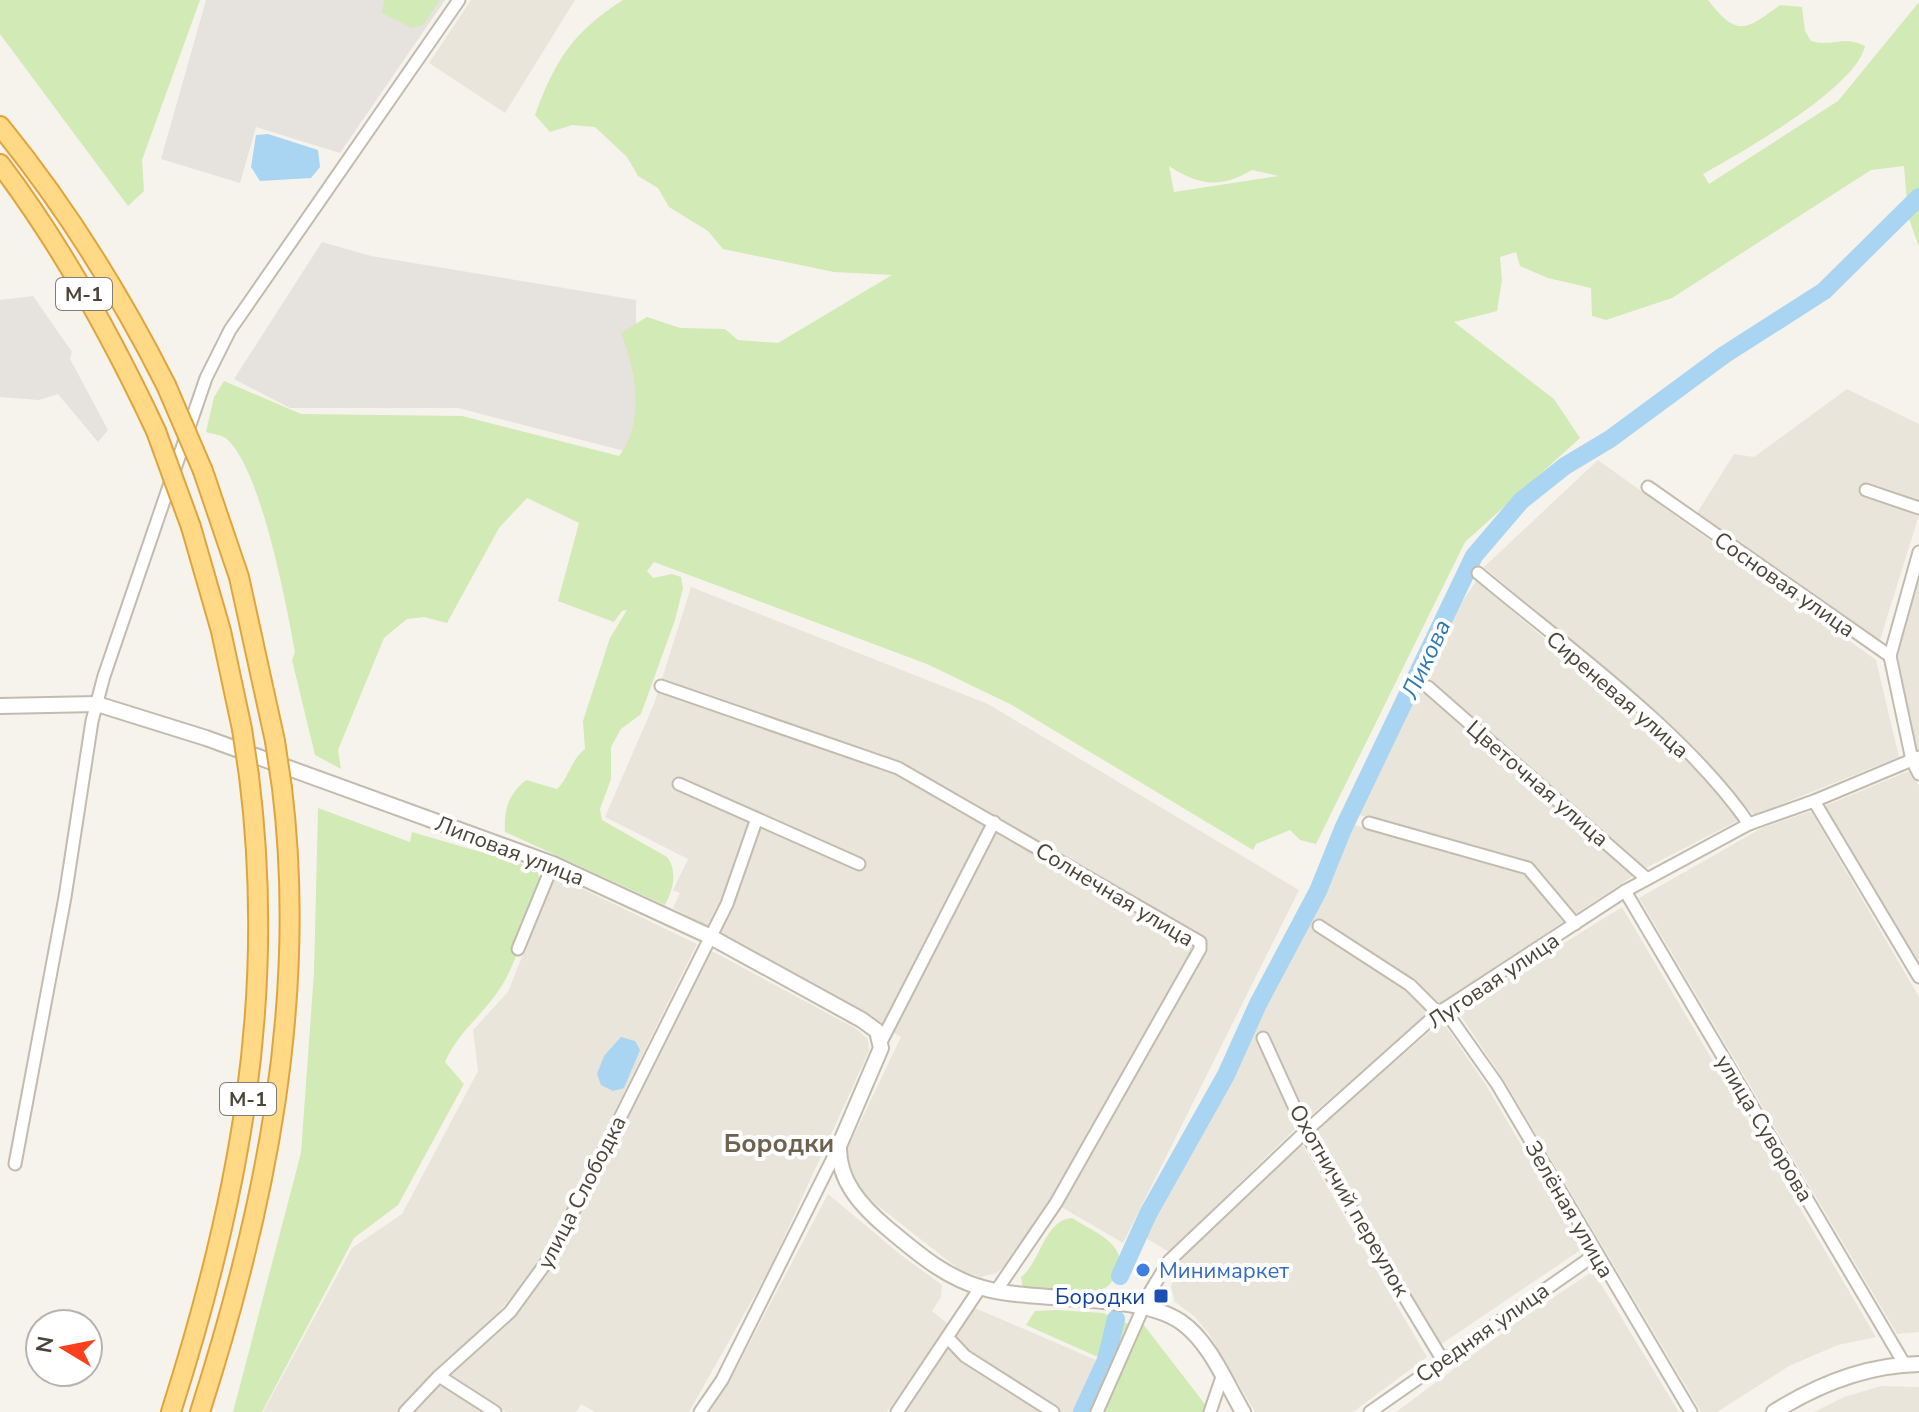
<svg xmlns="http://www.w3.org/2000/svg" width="1919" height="1412" font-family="'Nunito Sans',sans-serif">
	<rect width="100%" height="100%" fill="#f6f3ec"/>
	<g fill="#eae5da">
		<path d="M 471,0 L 575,0 L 505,113 L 429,63 Z"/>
		<path d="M 1847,389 L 1919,424 L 1919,515 L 1880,640 L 1697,513 L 1734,454 L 1754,457 Z"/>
		<path d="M 1598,460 L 1876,660 L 1899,757 L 1754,815 L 1670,726 L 1484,567 Z"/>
		<path d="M 1919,578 L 1919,749 L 1916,750 L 1897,654 Z"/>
		<path d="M 1476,581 L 1662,737 L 1721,796 L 1739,820 L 1644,869 L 1575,914 L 1538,870 L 1519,858 L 1359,815 L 1434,644 Z"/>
		<path d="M 691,587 L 988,704 L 1299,890 L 1123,1243 L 1051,1201 L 1013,1257 L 997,1273 L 981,1277 L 961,1271 L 863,1194 L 844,1156 L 901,1037 L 673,908 L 680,893 L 673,890 L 688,859 L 605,817 L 654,704 Z"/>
		<path d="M 1909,771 L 1919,785 L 1919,962 L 1825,806 Z"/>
		<path d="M 1811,811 L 1919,997 L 1919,1332 L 1897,1334 L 1639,898 L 1762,828 Z"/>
		<path d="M 1354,825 L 1525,874 L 1563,922 L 1444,1002 L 1297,1127 L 1169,1252 L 1144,1237 L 1335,872 Z"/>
		<path d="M 554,875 L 697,944 L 547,1249 L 525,1282 L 493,1318 L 446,1360 L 398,1412 L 263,1412 L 352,1248 L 402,1214 L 478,1071 L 473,1030 L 508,992 Z"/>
		<path d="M 1622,907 L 1876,1337 L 1838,1345 L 1789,1366 L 1717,1412 L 1701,1412 L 1507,1085 L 1457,1010 Z"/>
		<path d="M 710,950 L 855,1028 L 868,1039 L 869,1051 L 770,1268 L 689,1412 L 595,1412 L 581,1404 L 576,1412 L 506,1412 L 449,1375 L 527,1298 L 559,1255 Z"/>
		<path d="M 1442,1021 L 1486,1085 L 1582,1249 L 1440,1345 L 1313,1132 Z"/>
		<path d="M 1301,1142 L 1427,1357 L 1353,1412 L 1255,1412 L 1209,1334 L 1194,1316 L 1175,1302 L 1171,1287 L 1177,1262 Z"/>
		<path d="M 828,1194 L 901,1255 L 942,1285 L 941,1297 L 932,1311 L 948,1324 L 887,1412 L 709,1412 L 729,1382 Z"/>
		<path d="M 1593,1271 L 1679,1412 L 1396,1412 L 1521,1319 Z"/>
		<path d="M 975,1308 L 1096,1360 L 1073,1412 L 903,1412 Z"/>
		<path d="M 438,1383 L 482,1412 L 415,1412 Z"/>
		<path d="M 1881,1386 L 1919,1387 L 1919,1412 L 1814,1412 L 1844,1397 Z"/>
	</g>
	<g fill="#e6e2dd">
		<path d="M 206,0 L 445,0 L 340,153 L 256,127 L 240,183 L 161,159 Z"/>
		<path d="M 322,242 L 371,256 L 636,300 L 636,454 L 458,408 L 290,408 L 234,379 Z"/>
		<path d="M 33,296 L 72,352 L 70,359 L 108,430 L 98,442 L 58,394 L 39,400 L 0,397 L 0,300 Z"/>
	</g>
	<g fill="#d2eab5" fill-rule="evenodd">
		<path d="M 0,0 L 200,0 L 142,160 L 144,191 L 128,206 L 0,34 Z"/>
		<path d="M 384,0 L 440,0 L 423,25 L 412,28 L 382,13 Z"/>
		<path d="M 623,0 L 1708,0 C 1737,37 1745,31 1780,5 L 1802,7 L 1805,31 L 1811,41 C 1830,47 1845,35 1865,46 C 1857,87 1741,153 1703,174 L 1709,184 L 1838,101 L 1919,2 L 1919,247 L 1908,216 L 1904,166 L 1871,170 L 1672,298 L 1606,320 L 1592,316 L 1591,288 L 1548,278 L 1520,266 L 1516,252 L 1500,257 L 1502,280 L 1497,311 L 1454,322 L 1554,399 L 1580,438 L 1465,542 L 1316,844 L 1300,840 L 1290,830 L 1256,844 L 1253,850 L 1012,705 L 927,664 L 654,562 L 647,571 L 653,578 L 672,574 L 681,577 L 683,588 L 675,620 L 641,714 L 621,729 L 611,747 L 611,779 L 600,809 L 602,820 L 667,857 C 678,871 673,890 665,905 L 505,832 C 504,809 508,795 526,780 L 557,789 C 569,778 570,761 585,749 L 583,721 L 610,638 L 627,610 L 622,611 L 614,622 L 558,601 L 579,523 L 527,498 L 499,528 L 447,623 L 424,617 L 407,619 L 384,638 L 338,750 L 341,769 L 315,755 L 292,660 L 295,652 C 286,603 262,474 228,440 C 223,435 213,434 206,432 L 214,397 L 224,381 L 301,414 L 462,416 L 619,456 C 645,424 636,368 621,333 L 647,317 L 680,328 L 725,329 L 738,340 L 778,343 L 892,275 L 834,272 L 723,249 L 708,231 L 669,207 L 658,188 L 638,176 L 627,157 L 595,127 L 572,125 L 550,132 L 535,115 C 555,60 573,32 623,0 ZM 1169,166 C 1198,185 1220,189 1252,170 L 1279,176 L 1174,192 Z"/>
		<path d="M 318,808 L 410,842 L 412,832 L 536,868 L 541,881 C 529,914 521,952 504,982 C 486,1013 459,1030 445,1062 L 464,1084 L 398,1205 L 354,1238 L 262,1412 L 233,1412 L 301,1153 L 314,972 Z"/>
		<path d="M 1072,1218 C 1092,1231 1133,1246 1115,1273 C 1113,1276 1113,1281 1110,1284 C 1098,1299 1042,1288 1023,1287 L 1021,1277 C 1041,1262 1044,1220 1072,1218 Z"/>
		<path d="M 1057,1310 L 1103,1313 L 1133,1326 L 1098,1395 L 1086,1407 L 1082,1402 L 1100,1358 L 1026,1325 L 1035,1311 Z"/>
		<path d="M 1143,1324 L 1211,1412 L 1104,1412 Z"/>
	</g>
	<g fill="#a9d4f2">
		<path d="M 268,134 L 318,150 L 320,167 L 311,178 L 260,181 L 251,167 L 256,135 Z"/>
		<path d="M 621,1037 L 635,1041 L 640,1050 L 624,1088 L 613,1091 L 601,1085 L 597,1074 L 604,1056 Z"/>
	</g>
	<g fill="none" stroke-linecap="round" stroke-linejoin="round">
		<g stroke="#a9d4f2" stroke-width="18">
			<path d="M 1120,1276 L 1148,1214 L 1226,1075 L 1258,1004 L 1318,891 L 1343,829 L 1474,556 L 1521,501 L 1565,466 L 1610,439 L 1724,355 L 1824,291 L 1919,197"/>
			<path d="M 1082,1412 L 1106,1360 L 1116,1319"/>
		</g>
		<defs>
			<g id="minor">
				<path d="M 1648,487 L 1890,656"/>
				<path d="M 1866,490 L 1919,508"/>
				<path d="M 1919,552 L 1890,656 L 1912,760 L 1919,774"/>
				<path d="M 1478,573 C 1565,646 1685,731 1749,824"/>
				<path d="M 661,686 L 898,768 L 1200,942 L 1200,949 L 1056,1203 L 996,1291"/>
				<path d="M 1428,687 L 1647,879"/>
				<path d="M 679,784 L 859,864"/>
				<path d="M 1814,801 L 1919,977"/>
				<path d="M 1369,823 L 1528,868 L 1575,924"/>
				<path d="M 1625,891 L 1905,1365"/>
				<path d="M 1319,926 L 1410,985 L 1438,1013"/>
				<path d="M 518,949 L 553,864"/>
				<path d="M 1444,1009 L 1497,1084 L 1691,1412"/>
				<path d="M 1263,1038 L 1308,1137 L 1442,1359"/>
				<path d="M 881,1042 L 994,822"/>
				<path d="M 15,1164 L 65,897 L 92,721 L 104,676 L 206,378 L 230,330 L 459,0"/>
				<path d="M 949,1339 L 965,1356 L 1053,1412"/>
				<path d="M 439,1376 L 495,1412"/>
				<path d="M 405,1412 L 439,1376 L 510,1312 L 551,1256 L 727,904 L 756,821"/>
				<path d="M 700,1412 L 722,1380 L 839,1146"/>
				<path d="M 897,1412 L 980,1288"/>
				<path d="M 1097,1412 L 1150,1292 L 1169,1261 L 1307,1130 L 1438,1013 L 1625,891 L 1749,824 L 1814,801 L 1919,757"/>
				<path d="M 1210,1412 L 1222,1377"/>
				<path d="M 1370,1412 L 1596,1254"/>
			</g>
			<g id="tertiary">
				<path d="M 0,706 L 97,704 L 206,738 L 553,864 L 709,936 L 862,1020 L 877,1031 L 881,1048 L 839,1146 C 838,1180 860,1205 886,1227 C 915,1251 945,1278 983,1288 C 1036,1303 1138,1292 1181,1322 C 1209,1341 1226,1383 1243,1412"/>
				<path d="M 1774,1412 C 1817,1385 1867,1365 1919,1364"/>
			</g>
			<g id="trunk">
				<path d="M 0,126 C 66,207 119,292 166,385"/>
				<path d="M 0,164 C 62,246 112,337 156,431"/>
				<path d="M 203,471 L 239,577 L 275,741"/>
				<path d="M 191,527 L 221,631 L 242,729"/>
				<path d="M 171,1412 C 239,1200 277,1000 249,776"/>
				<path d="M 200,1412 C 265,1210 308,1001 282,788"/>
			</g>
		</defs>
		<use href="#minor" stroke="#c2bbae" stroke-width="15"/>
		<use href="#tertiary" stroke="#c2bbae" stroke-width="18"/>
		<use href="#trunk" stroke="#e0a43c" stroke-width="22"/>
		<use href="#minor" stroke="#fff" stroke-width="11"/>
		<use href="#tertiary" stroke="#fff" stroke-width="14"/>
		<use href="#trunk" stroke="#ffd985" stroke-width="18"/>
		<defs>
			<g id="trunk-bridge">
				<path d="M 166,385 L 203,471"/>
				<path d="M 156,431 L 191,527"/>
				<path d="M 242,729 L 249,776"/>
				<path d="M 275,741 L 282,788"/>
			</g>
		</defs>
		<use href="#trunk-bridge" stroke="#e0a43c" stroke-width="22" stroke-linecap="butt"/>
		<use href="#trunk-bridge" stroke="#ffd985" stroke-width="18"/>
	</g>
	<circle fill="#3f7fe0" stroke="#fff" stroke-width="3" cx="1143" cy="1270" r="8"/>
	<rect fill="#1a4fb4" stroke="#fff" stroke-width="3" x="1153" y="1288" width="16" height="16" rx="4"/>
	<g text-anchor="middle" stroke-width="8" stroke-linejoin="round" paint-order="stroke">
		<g fill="#fff" stroke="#817c74" stroke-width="2">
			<rect x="56" y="278" width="56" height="32" rx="6"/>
			<rect x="220" y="1083" width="56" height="32" rx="6"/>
		</g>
		<g font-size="20" font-weight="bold" fill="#4b4439">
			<text x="84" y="301">М-1</text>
			<text x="248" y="1106">М-1</text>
		</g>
		<g font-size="22" fill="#4b4439" stroke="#fff">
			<text transform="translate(1785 584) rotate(35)" y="8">Сосновая улица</text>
			<text transform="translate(1618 694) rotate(41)" y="8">Сиреневая улица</text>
			<text transform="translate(1538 783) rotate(41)" y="8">Цветочная улица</text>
			<text transform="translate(510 850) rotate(21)" y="8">Липовая улица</text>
			<text transform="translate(1115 894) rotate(31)" y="8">Солнечная улица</text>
			<text transform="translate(1493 980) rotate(-34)" y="8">Луговая улица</text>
			<text transform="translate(1765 1128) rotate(59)" y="8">улица Суворова</text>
			<text transform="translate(581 1192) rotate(-63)" y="8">улица Слободка</text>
			<text transform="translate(1350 1200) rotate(60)" y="8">Охотничий переулок</text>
			<text transform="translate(1570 1209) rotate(60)" y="8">Зелёная улица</text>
			<text transform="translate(1482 1332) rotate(-35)" y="8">Средняя улица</text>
		</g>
		<g font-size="22" fill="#366cbe" stroke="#fff" text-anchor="start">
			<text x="1159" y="1278">Минимаркет</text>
		</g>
		<g font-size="22" fill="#164399" stroke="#fff" text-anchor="end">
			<text x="1145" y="1304">Бородки</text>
		</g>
		<g font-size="24" font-style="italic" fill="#2e7ab2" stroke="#fff">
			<text transform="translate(1426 659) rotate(-65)" y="8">Ликова</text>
		</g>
		<g font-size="26" font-weight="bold" fill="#6e6250" stroke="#fff">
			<text x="779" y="1152">Бородки</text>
		</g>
	</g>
	<g transform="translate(64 1348) rotate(280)"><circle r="38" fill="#ffffff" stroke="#b7b4b0" stroke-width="2"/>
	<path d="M0-6L14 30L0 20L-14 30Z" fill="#fc3f1d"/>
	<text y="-12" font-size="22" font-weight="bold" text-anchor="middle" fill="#4b4439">N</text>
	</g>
</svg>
